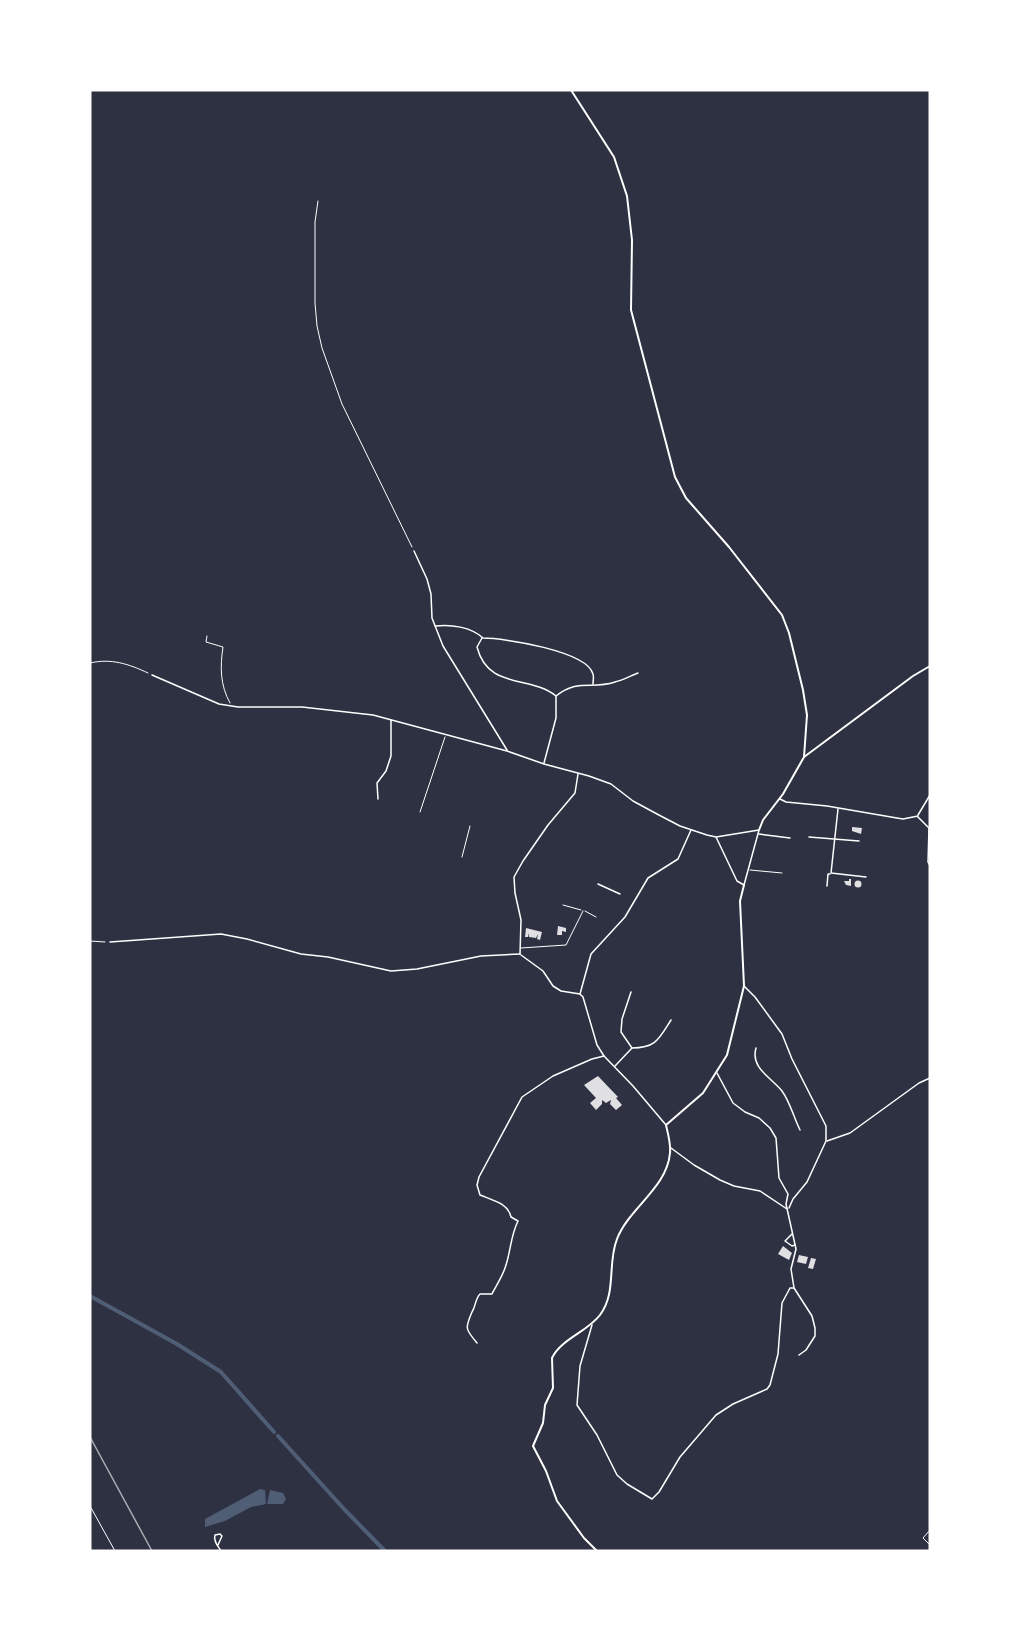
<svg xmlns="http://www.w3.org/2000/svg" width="1020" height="1641" font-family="Lato,sans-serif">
	<rect width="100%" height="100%" fill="#2d3142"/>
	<g fill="#4f5d75">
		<path d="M 260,1489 L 265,1490 L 266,1504 L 251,1507 L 225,1521 L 205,1527 L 205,1519 Z"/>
		<path d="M 270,1490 L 283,1493 L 286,1499 L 283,1504 L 267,1504 Z"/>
	</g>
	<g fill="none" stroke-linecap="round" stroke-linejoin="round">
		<g stroke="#4f5d75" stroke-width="4">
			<path d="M 90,1296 L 177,1344 L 221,1372 L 274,1432"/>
			<path d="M 278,1436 L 344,1509 L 385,1551"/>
		</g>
	</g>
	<g fill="#e0e0e3">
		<path d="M 852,827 L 862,828 L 861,834 L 852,831 Z"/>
		<path d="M 849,879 L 851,879 L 851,886 L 846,885 L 844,881 L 849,881 Z"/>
		<circle cx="858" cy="884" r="3.5"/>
		<path d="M 558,926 L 566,928 L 566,932 L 562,931 L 562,935 L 557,935 Z"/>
		<path d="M 526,928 L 542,932 L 540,940 L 537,939 L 538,934 L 536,938 L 529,937 L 529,933 L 528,937 L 525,937 Z"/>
		<path d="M 598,1076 L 618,1097 L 616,1098 L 622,1105 L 616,1110 L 610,1104 L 611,1100 L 606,1103 L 602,1100 L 602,1104 L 596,1110 L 590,1103 L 596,1098 L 584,1085 Z"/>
		<path d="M 783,1246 L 792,1253 L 789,1260 L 778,1254 Z"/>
		<path d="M 799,1255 L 808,1257 L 806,1264 L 797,1262 Z"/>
		<path d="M 811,1258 L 816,1259 L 813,1269 L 808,1268 Z"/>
	</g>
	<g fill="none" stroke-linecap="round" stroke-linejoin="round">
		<g stroke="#fff" stroke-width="1">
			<path d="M 318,201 L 315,222 L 315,303 L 317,326 L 322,348 L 342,404 L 412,547"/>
			<path d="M 90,663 C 111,658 129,664 148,673"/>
			<path d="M 90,941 L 105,942"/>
			<path d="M 90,1506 L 115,1551"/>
			<path d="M 930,1530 L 923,1538 L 930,1545"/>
		</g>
		<g stroke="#fff" stroke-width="1">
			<path d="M 207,636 L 206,642 L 223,647 C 220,667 220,685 230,703"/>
			<path d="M 420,812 L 445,737"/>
			<path d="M 462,857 L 470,826"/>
			<path d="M 750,870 L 782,873"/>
			<path d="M 563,905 L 581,910"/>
			<path d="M 585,911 L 596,917"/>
			<path d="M 521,948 L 566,945 L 583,911"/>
		</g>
		<g stroke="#fff" stroke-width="1.5">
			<path d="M 414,551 L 427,579 L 431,594 L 432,618 L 443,646 L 507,750"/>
			<path d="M 435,626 C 451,624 471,627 483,638 C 504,638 587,651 593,674 C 594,677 593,681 593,684"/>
			<path d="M 482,638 L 477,647 C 488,690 530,675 556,696"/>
			<path d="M 152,675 L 219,704 L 238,707 L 302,707 L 373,715 L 507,751 L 544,764 L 589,776 L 611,784 L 633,801 L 657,814 L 680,826 L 707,835 L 716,837 L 759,830 L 744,885 L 737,881 L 716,837"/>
			<path d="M 544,763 L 556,718 L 556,696 C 579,678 591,690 615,682 C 623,680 630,676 638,673"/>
			<path d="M 378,799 L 377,783 L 386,771 L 391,756 L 391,720"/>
			<path d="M 780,799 L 786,802 L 827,806 L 891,817 L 903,819 L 918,816"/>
			<path d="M 838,809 L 831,873 L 866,877"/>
			<path d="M 918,815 L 930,795"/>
			<path d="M 918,817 L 929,828"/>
			<path d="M 929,828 L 928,862 L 930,866"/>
			<path d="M 759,834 L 790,838"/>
			<path d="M 809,837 L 859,841"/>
			<path d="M 598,884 L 620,894"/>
			<path d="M 827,886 L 828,874 L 830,874"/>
			<path d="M 110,942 L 221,934 L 247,939 L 301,954 L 328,957 L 391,971 L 417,969 L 481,956 L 520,954"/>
			<path d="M 520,954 L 521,920 L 515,893 L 514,877 L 523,861 L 548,825 L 575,793 L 578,774"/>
			<path d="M 521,955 L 543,971 L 553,986 L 561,991 L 580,994 L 583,997 L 597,1045 L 604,1056 L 633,1086 L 666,1125"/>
			<path d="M 744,986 L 755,997 L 782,1034 L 792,1059 L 826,1126 L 826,1141 L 807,1182 L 793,1199 L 789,1208"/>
			<path d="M 631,992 L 622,1019 L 621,1032 L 632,1048"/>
			<path d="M 580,994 L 591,954 L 625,917 L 648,878 L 678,859 L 691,830"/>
			<path d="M 756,1048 C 750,1068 772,1078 782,1091 C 790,1102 794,1118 800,1130"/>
			<path d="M 615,1066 L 632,1048 C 656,1048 659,1039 671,1020"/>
			<path d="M 717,1073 L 733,1103 L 745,1112 L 759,1118 L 770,1128 L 776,1138 L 779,1178 L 788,1194 L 786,1204 L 796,1249 L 791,1269 L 794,1288 L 812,1316 L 815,1328 L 815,1336 L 806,1350 L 799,1355"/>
			<path d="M 827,1141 L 850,1133 L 919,1083 L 930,1078"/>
			<path d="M 671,1148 L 694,1165 L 720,1180 L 734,1186 L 760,1191 L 787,1209"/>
			<path d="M 792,1234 L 785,1241 L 792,1246 L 795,1245"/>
			<path d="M 592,1325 L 580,1366 L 577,1405 L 597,1435 L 617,1475 L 627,1484 L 652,1499 L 659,1492 L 680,1457 L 716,1415 L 733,1404 L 767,1389 L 770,1385 L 778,1354 L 782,1303 L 790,1288 L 794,1288"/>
			<path d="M 477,1343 C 465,1329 465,1328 472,1312 C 476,1306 475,1299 480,1294 L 492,1294 C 496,1286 502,1277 505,1268 C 511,1252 510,1237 518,1221 L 511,1217 C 508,1203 492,1200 480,1195 L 477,1185 L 479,1177 L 522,1097 L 553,1076 L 592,1059 L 604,1056"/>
			<path d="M 218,1545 L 222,1536 L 220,1534 L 215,1535 C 213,1541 218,1546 221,1551"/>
		</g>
		<g stroke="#fff" stroke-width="2">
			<path d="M 571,90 L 614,157 L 627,196 L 632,240 L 631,310 L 675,477 L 686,498 L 729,547 L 782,615 L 789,633 L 803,690 L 807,715 L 804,757 L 783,794 L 763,820 L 759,830"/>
			<path d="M 804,757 L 913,676 L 930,666"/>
			<path d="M 597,1551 L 584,1538 L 557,1501 L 546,1471 L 533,1446 L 543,1423 L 545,1405 L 553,1388 L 552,1358 C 561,1339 587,1332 600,1315 C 617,1292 607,1264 617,1239 C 629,1208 667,1188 670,1153 C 671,1144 668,1134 666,1125 L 703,1093 L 727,1055 L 744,986 L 740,901 L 744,885"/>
		</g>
		<path stroke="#abadb3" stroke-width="1.5" d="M 90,1437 L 152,1551"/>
	</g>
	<rect width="1020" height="1641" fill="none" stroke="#ffffff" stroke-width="183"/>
</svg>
